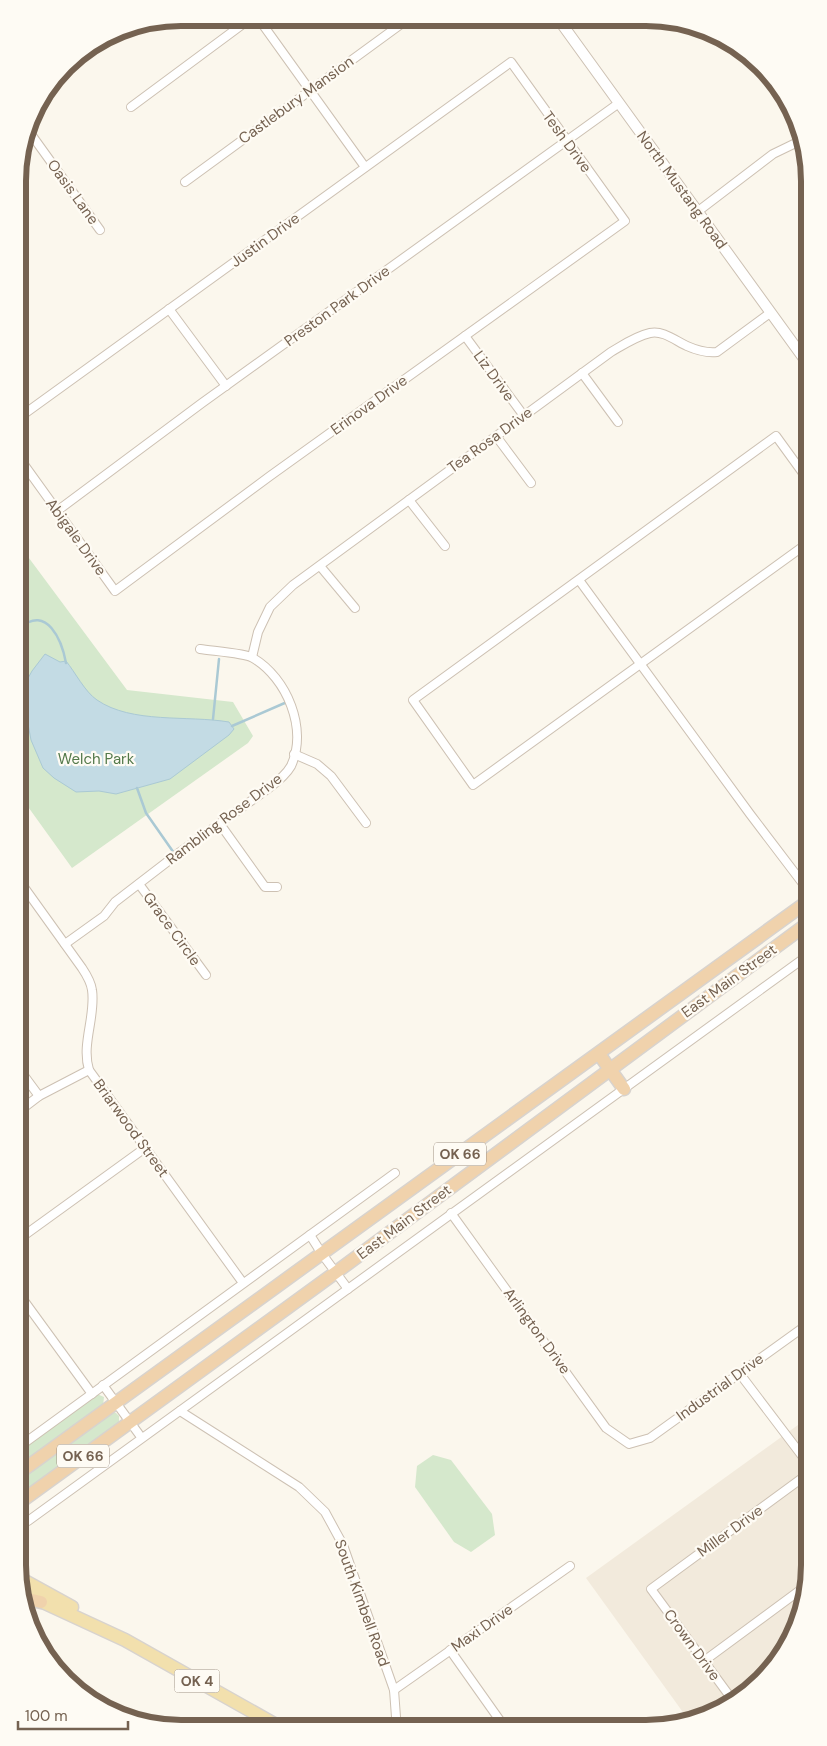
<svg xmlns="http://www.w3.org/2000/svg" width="827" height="1746" font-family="'DM Sans',sans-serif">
	<rect width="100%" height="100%" fill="#fbf7ed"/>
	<path fill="#f2eadc" d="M 809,1417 L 809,1576 L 797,1627 L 776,1665 L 737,1701 L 690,1722 L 586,1578 Z"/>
	<g fill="#d5e8cc">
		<path d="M 20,546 L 127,690 L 233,702 L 253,736 L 248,743 L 72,868 L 21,797 Z"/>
		<path d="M 97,1394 L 104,1397 L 103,1406 L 23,1465 L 23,1448 Z"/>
		<path d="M 111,1412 L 116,1413 L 119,1416 L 119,1423 L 23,1495 L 23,1475 Z"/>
		<path d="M 433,1455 L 451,1460 L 492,1514 L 495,1535 L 471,1552 L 454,1542 L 415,1487 L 417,1466 Z"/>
	</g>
	<path fill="#c3dbe4" stroke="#aac9d4" d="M 45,654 L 60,662 L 66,661 C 75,672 85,692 97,700 C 132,724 187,715 229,722 L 234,729 L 229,735 L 170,779 L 116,794 L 99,791 L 76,792 L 54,778 L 43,768 L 31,740 L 25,708 L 27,680 L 32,671 Z"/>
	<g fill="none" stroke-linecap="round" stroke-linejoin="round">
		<g stroke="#aac9d4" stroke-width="2.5">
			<path d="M 20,628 C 47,604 62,641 66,663"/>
			<path d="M 213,719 L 219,659"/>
			<path d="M 232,726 L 287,702"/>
			<path d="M 137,788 L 146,813 L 174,853"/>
		</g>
		<defs>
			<g id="minor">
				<path d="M 258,18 L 365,167"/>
				<path d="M 131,107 L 251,18"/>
				<path d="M 28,130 L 100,230"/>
				<path d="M 185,182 L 408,19"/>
				<path d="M 697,212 L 773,154 L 804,139"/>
				<path d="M 19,285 L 21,288"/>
				<path d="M 169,309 L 226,386"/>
				<path d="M 465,336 L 524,416"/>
				<path d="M 582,373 L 618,422"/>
				<path d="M 20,417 L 511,62 L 625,221 L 270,476 L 115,591 L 20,459"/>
				<path d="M 496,436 L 531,483"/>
				<path d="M 805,476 L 776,436 L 413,700 L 473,785 L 805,545"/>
				<path d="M 409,500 L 445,546"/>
				<path d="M 57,511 L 202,403 L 619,103"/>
				<path d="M 320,566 L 355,608"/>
				<path d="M 579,580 L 750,814 L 807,889"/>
				<path d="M 252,657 L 258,632 L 270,607 L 293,585 L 611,352 C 623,345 636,336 650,333 C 663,330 676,341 687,346 C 696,350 707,353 717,352 L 770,313"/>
				<path d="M 294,754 L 317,764 L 331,776 L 366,823"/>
				<path d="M 220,824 L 265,887 L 277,887"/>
				<path d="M 21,883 L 82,968 C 86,974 91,982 92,990 C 96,1016 81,1044 89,1070 L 243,1283"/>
				<path d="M 139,884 L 206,975"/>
				<path d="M 65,944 L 104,916 L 115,902 L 180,852 L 269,788 C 277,782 286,775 291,766 C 308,729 287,678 253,658 C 245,653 212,651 200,649"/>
				<path d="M 22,1073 L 39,1096"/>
				<path d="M 22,1109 L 39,1096 L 89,1070"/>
				<path d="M 451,1213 L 606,1428 L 629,1444 L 650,1438 L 808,1324"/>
				<path d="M 310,1235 L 322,1254 L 348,1289"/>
				<path d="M 22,1237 L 145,1148"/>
				<path d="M 22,1298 L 92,1394"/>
				<path d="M 740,1374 L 809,1465"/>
				<path d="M 103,1385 L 141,1437"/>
				<path d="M 180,1411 L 299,1487 L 325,1512 L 343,1545 L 394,1690 L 396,1717 L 395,1724"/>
				<path d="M 23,1444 L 395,1173"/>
				<path d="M 28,1521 L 807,956"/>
				<path d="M 450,1650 L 501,1722"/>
				<path d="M 704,1661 L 807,1585"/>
				<path d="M 394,1690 L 570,1566"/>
				<path d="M 734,1702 L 651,1589 L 809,1473"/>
			</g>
			<path id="tertiary" d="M 559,20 L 805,360"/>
			<g id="primary">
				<path d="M 23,1580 L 72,1607"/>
				<path d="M 32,1597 L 125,1640 L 276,1725"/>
			</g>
			<g id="trunk">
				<path d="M 599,1054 L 624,1089"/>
				<path d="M 23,1470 L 807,902"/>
				<path d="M 23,1500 L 335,1273 L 807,924"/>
				<path d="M 23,1598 L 41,1602"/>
			</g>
		</defs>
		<use href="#minor" stroke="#cdc1b3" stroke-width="10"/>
		<use href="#tertiary" stroke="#cdc1b3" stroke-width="12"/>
		<use href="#primary" stroke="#d8d3ce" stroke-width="15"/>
		<use href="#trunk" stroke="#d8d3ce" stroke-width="15"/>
		<use href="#minor" stroke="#fff" stroke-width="8"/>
		<use href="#tertiary" stroke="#fff" stroke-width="10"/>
		<use href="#primary" stroke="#f2e0ad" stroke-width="12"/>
		<use href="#trunk" stroke="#f0d2ac" stroke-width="12"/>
	</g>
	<g text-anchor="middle" stroke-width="4.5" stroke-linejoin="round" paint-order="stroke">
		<g fill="#fefbf4" stroke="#9e9082" stroke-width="1">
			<rect x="434" y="1142.5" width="52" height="23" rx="4"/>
			<rect x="57" y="1444.5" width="52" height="23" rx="4"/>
			<rect x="174.5" y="1669.5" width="45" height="23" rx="4"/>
		</g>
		<g font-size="14" font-weight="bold" fill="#756251">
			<text x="460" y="1159">OK 66</text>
			<text x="83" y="1461">OK 66</text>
			<text x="197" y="1686">OK 4</text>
		</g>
		<g font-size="15" fill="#756251" stroke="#fefbf4">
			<text transform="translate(296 100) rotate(-36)" y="5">Castlebury Mansion</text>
			<text transform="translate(567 142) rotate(54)" y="5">Tesh Drive</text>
			<text transform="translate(682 190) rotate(54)" y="5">North Mustang Road</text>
			<text transform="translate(73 192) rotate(54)" y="5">Oasis Lane</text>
			<text transform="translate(265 240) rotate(-36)" y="5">Justin Drive</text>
			<text transform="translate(337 306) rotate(-36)" y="5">Preston Park Drive</text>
			<text transform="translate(494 376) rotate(54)" y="5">Liz Drive</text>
			<text transform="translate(369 405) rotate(-36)" y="5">Erinova Drive</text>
			<text transform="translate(490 440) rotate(-36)" y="5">Tea Rosa Drive</text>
			<text transform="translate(76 537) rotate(54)" y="5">Abigale Drive</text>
			<text transform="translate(224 819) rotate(-37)" y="5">Rambling Rose Drive</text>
			<text transform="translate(172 929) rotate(54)" y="5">Grace Circle</text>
			<text transform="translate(729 981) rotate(-36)" y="5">East Main Street</text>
			<text transform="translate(131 1128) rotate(54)" y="5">Briarwood Street</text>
			<text transform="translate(404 1222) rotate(-37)" y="5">East Main Street</text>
			<text transform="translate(537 1331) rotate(54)" y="5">Arlington Drive</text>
			<text transform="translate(720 1387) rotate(-36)" y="5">Industrial Drive</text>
			<text transform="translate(730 1531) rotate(-36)" y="5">Miller Drive</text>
			<text transform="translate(362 1603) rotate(70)" y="5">South Kimbell Road</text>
			<text transform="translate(482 1628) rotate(-35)" y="5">Maxi Drive</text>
			<text transform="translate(692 1645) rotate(54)" y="5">Crown Drive</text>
		</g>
		<g font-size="15" fill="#53794a" stroke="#fefbf4">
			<text x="96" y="764">Welch Park</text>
		</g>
	</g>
	<path d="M0 0H827V1746H0ZM181 26H646A155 155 0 0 1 801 181V1565A155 155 0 0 1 646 1720H181A155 155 0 0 1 26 1565V181A155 155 0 0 1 181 26Z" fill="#fefbf4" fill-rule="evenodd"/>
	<path fill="none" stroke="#756251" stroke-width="6" d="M181 26H646A155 155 0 0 1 801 181V1565A155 155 0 0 1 646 1720H181A155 155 0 0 1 26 1565V181A155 155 0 0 1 181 26Z"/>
	<path d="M18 1721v8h110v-8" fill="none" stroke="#756251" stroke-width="2.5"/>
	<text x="25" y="1721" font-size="15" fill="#756251" stroke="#fefbf4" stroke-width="4" paint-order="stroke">100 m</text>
</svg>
